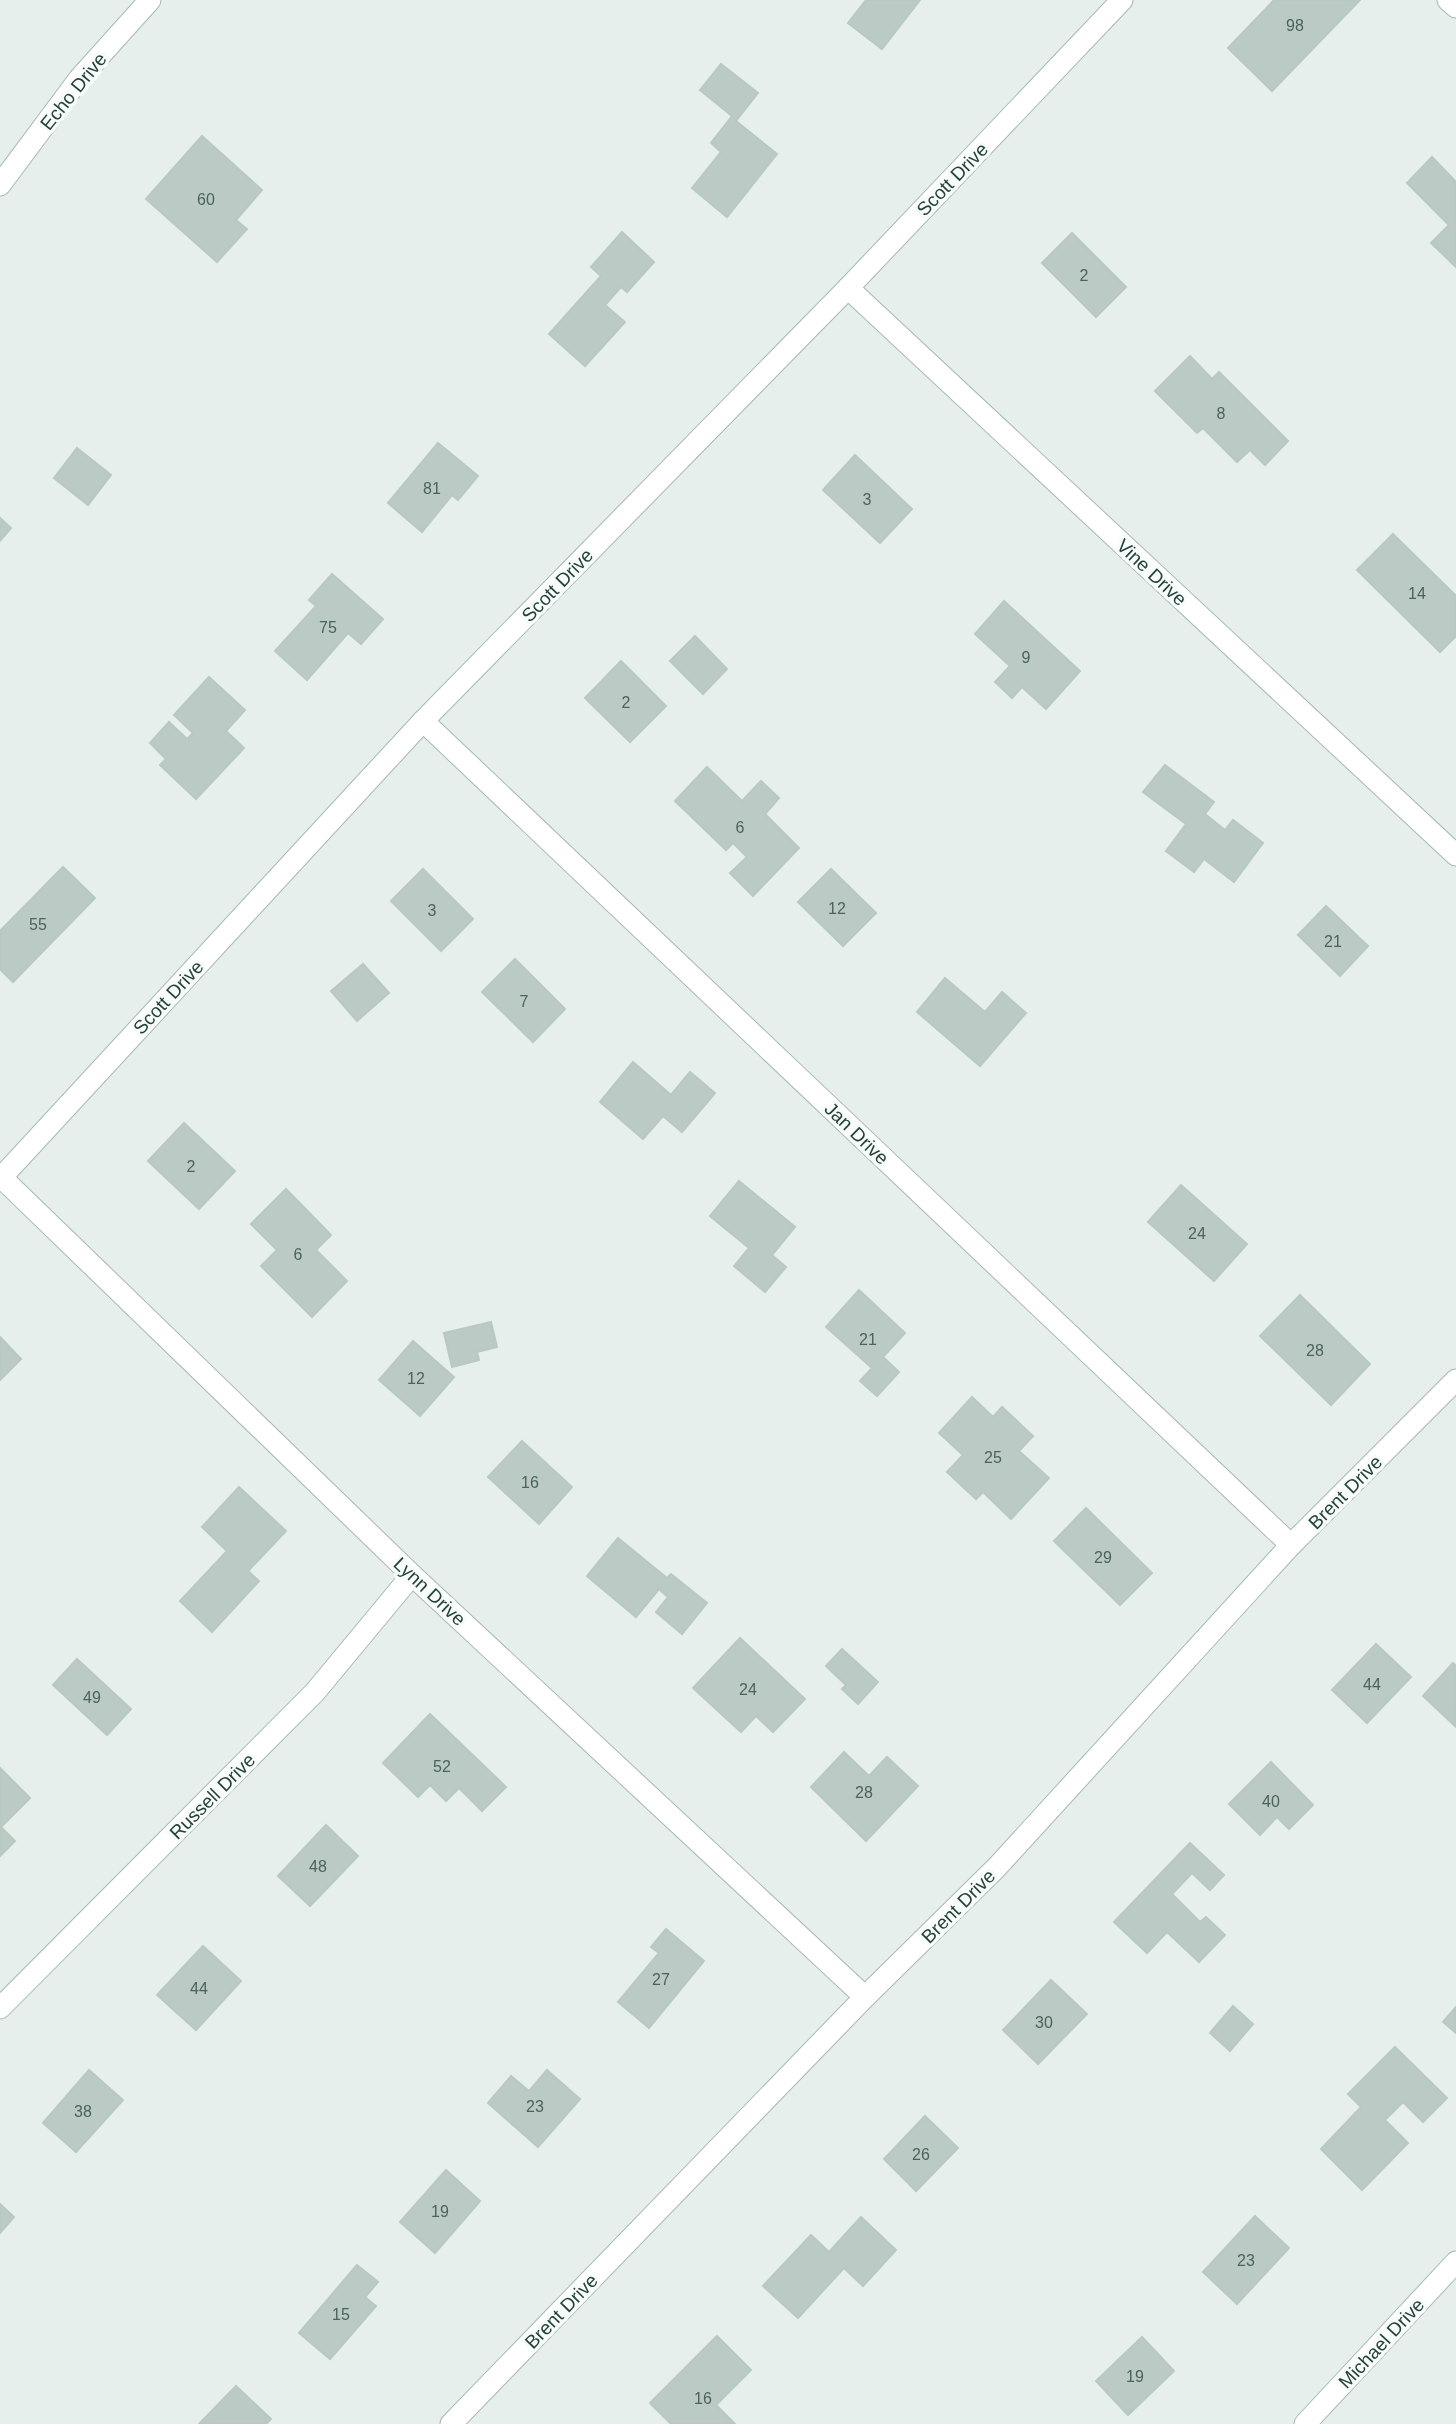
<svg xmlns="http://www.w3.org/2000/svg" width="1456" height="2424" font-family="Helvetica,sans-serif">
	<rect width="100%" height="100%" fill="#e6efeb"/>
	<g fill="#bbcac4" stroke="#b8c9c2" stroke-width="2">
		<path d="M 866,0 L 920,0 L 882,49 L 848,23 Z"/>
		<path d="M 1274,0 L 1360,0 L 1272,91 L 1228,48 Z"/>
		<path d="M 721,64 L 758,93 L 736,121 L 777,154 L 727,217 L 692,188 L 721,152 L 711,143 L 732,116 L 700,90 Z"/>
		<path d="M 202,136 L 262,190 L 236,220 L 247,229 L 217,262 L 146,199 Z"/>
		<path d="M 1432,157 L 1456,182 L 1456,267 L 1431,243 L 1449,225 L 1407,183 Z"/>
		<path d="M 622,232 L 654,262 L 627,292 L 621,287 L 605,305 L 625,322 L 585,366 L 549,334 L 601,276 L 591,267 Z"/>
		<path d="M 1072,233 L 1126,287 L 1096,317 L 1042,263 Z"/>
		<path d="M 1190,356 L 1212,379 L 1219,372 L 1288,441 L 1265,465 L 1250,450 L 1237,462 L 1203,428 L 1197,433 L 1155,391 Z"/>
		<path d="M 438,443 L 478,476 L 458,500 L 452,495 L 422,532 L 388,503 Z"/>
		<path d="M 77,448 L 111,475 L 88,505 L 54,478 Z"/>
		<path d="M 855,455 L 912,509 L 880,543 L 823,490 Z"/>
		<path d="M 0,518 L 11,528 L 0,541 Z"/>
		<path d="M 1393,534 L 1456,596 L 1456,636 L 1440,652 L 1357,570 Z"/>
		<path d="M 332,574 L 383,619 L 361,644 L 348,633 L 307,680 L 275,651 L 316,606 L 309,600 Z"/>
		<path d="M 1004,601 L 1080,671 L 1046,709 L 1022,687 L 1012,698 L 995,682 L 1010,666 L 975,634 Z"/>
		<path d="M 695,636 L 727,669 L 703,694 L 670,661 Z"/>
		<path d="M 621,661 L 666,706 L 630,742 L 585,698 Z"/>
		<path d="M 209,677 L 245,710 L 226,731 L 244,748 L 196,799 L 160,765 L 166,759 L 150,743 L 169,722 L 187,739 L 193,733 L 174,715 Z"/>
		<path d="M 1165,765 L 1214,802 L 1205,814 L 1225,830 L 1233,820 L 1263,843 L 1234,882 L 1204,859 L 1194,872 L 1166,851 L 1186,824 L 1143,792 Z"/>
		<path d="M 707,767 L 742,801 L 761,781 L 779,798 L 765,814 L 799,848 L 753,896 L 730,873 L 747,857 L 733,843 L 726,850 L 675,801 Z"/>
		<path d="M 63,867 L 95,898 L 13,982 L 0,969 L 0,931 Z"/>
		<path d="M 423,869 L 473,919 L 441,951 L 391,901 Z"/>
		<path d="M 831,869 L 876,913 L 843,946 L 798,902 Z"/>
		<path d="M 1326,906 L 1368,946 L 1340,976 L 1298,935 Z"/>
		<path d="M 515,959 L 565,1009 L 533,1042 L 482,992 Z"/>
		<path d="M 363,964 L 389,993 L 357,1021 L 331,991 Z"/>
		<path d="M 945,978 L 985,1012 L 1002,992 L 1026,1013 L 980,1066 L 917,1012 Z"/>
		<path d="M 633,1062 L 671,1095 L 690,1072 L 715,1093 L 682,1132 L 663,1116 L 643,1139 L 600,1102 Z"/>
		<path d="M 184,1123 L 235,1171 L 199,1209 L 148,1161 Z"/>
		<path d="M 739,1181 L 795,1227 L 772,1255 L 786,1267 L 765,1292 L 734,1266 L 749,1248 L 710,1216 Z"/>
		<path d="M 1181,1185 L 1247,1244 L 1214,1281 L 1148,1222 Z"/>
		<path d="M 286,1189 L 331,1235 L 316,1250 L 347,1281 L 312,1317 L 261,1266 L 277,1250 L 251,1224 Z"/>
		<path d="M 859,1290 L 905,1333 L 883,1357 L 899,1372 L 877,1396 L 860,1381 L 872,1368 L 826,1327 Z"/>
		<path d="M 1300,1295 L 1370,1364 L 1331,1405 L 1260,1336 Z"/>
		<path d="M 491,1322 L 497,1347 L 477,1352 L 479,1360 L 452,1367 L 444,1333 Z"/>
		<path d="M 0,1337 L 21,1359 L 0,1380 Z"/>
		<path d="M 413,1341 L 454,1377 L 420,1416 L 379,1380 Z"/>
		<path d="M 972,1397 L 993,1417 L 1002,1407 L 1033,1436 L 1019,1451 L 1049,1478 L 1011,1519 L 983,1492 L 976,1499 L 947,1472 L 963,1455 L 939,1433 Z"/>
		<path d="M 522,1441 L 572,1487 L 539,1524 L 488,1477 Z"/>
		<path d="M 239,1487 L 286,1531 L 248,1571 L 259,1581 L 212,1632 L 180,1601 L 227,1551 L 202,1527 Z"/>
		<path d="M 1086,1508 L 1152,1573 L 1120,1605 L 1054,1541 Z"/>
		<path d="M 618,1538 L 667,1578 L 671,1574 L 707,1603 L 682,1634 L 656,1612 L 668,1597 L 659,1589 L 636,1617 L 587,1576 Z"/>
		<path d="M 740,1638 L 805,1699 L 773,1732 L 756,1716 L 741,1732 L 693,1688 Z"/>
		<path d="M 1376,1644 L 1411,1677 L 1367,1723 L 1332,1690 Z"/>
		<path d="M 842,1649 L 878,1682 L 858,1704 L 842,1689 L 846,1685 L 826,1666 Z"/>
		<path d="M 77,1659 L 131,1709 L 107,1735 L 53,1685 Z"/>
		<path d="M 1453,1663 L 1456,1666 L 1455,1726 L 1423,1696 Z"/>
		<path d="M 430,1714 L 506,1787 L 482,1811 L 459,1788 L 446,1801 L 430,1785 L 418,1797 L 383,1763 Z"/>
		<path d="M 844,1752 L 869,1776 L 887,1757 L 918,1786 L 866,1841 L 811,1787 Z"/>
		<path d="M 1271,1762 L 1313,1805 L 1289,1829 L 1277,1817 L 1260,1835 L 1229,1804 Z"/>
		<path d="M 0,1768 L 30,1798 L 1,1827 L 15,1841 L 0,1856 Z"/>
		<path d="M 326,1825 L 358,1856 L 310,1906 L 278,1876 Z"/>
		<path d="M 1190,1843 L 1224,1875 L 1210,1890 L 1192,1873 L 1172,1894 L 1200,1922 L 1206,1917 L 1225,1935 L 1199,1962 L 1167,1932 L 1147,1953 L 1114,1922 Z"/>
		<path d="M 666,1929 L 704,1961 L 649,2028 L 618,2002 L 659,1953 L 651,1947 Z"/>
		<path d="M 203,1946 L 241,1981 L 196,2030 L 157,1995 Z"/>
		<path d="M 1051,1980 L 1087,2014 L 1038,2064 L 1003,2030 Z"/>
		<path d="M 1233,2006 L 1253,2024 L 1230,2051 L 1210,2033 Z"/>
		<path d="M 1456,2007 L 1456,2033 L 1443,2022 Z"/>
		<path d="M 1395,2047 L 1447,2098 L 1423,2122 L 1403,2102 L 1385,2120 L 1408,2143 L 1362,2190 L 1321,2149 L 1361,2107 L 1348,2094 Z"/>
		<path d="M 89,2070 L 123,2100 L 76,2152 L 43,2123 Z"/>
		<path d="M 547,2070 L 580,2099 L 538,2147 L 488,2103 L 511,2076 L 529,2091 Z"/>
		<path d="M 925,2116 L 958,2148 L 916,2191 L 884,2159 Z"/>
		<path d="M 446,2170 L 480,2201 L 435,2253 L 400,2222 Z"/>
		<path d="M 0,2204 L 14,2217 L 0,2233 Z"/>
		<path d="M 1255,2216 L 1289,2248 L 1237,2304 L 1203,2272 Z"/>
		<path d="M 861,2217 L 896,2250 L 863,2286 L 844,2268 L 798,2318 L 763,2286 L 811,2235 L 829,2252 Z"/>
		<path d="M 357,2265 L 378,2282 L 365,2297 L 376,2306 L 330,2359 L 299,2333 Z"/>
		<path d="M 717,2336 L 751,2370 L 716,2405 L 735,2424 L 671,2424 L 650,2403 Z"/>
		<path d="M 1142,2337 L 1174,2371 L 1128,2415 L 1096,2381 Z"/>
		<path d="M 236,2386 L 271,2419 L 266,2424 L 199,2424 Z"/>
	</g>
	<g fill="none" stroke-linecap="round" stroke-linejoin="round">
		<defs>
			<g id="minor">
				<path d="M 1448,0 L 1456,7"/>
				<path d="M 0,185 L 79,79 L 150,0"/>
				<path d="M 848,288 L 1456,855"/>
				<path d="M 423,721 L 1291,1545"/>
				<path d="M 1,1177 L 412,1575 L 865,1997"/>
				<path d="M 0,1179 L 423,721 L 848,288 L 1122,0"/>
				<path d="M 0,2008 L 315,1692 L 412,1575"/>
				<path d="M 451,2424 L 865,1997 L 997,1867 L 1291,1545 L 1456,1380"/>
				<path d="M 1305,2424 L 1456,2262"/>
			</g>
		</defs>
		<use href="#minor" stroke="#a8b8b2" stroke-width="23"/>
		<use href="#minor" stroke="#fff" stroke-width="21"/>
	</g>
	<g text-anchor="middle" stroke-width="7" stroke-linejoin="round" paint-order="stroke">
		<g font-size="16" fill="#4a645c">
			<text x="1295" y="31">98</text>
			<text x="206" y="205">60</text>
			<text x="1084" y="281">2</text>
			<text x="1221" y="419">8</text>
			<text x="432" y="494">81</text>
			<text x="867" y="505">3</text>
			<text x="1417" y="599">14</text>
			<text x="328" y="633">75</text>
			<text x="1026" y="663">9</text>
			<text x="626" y="708">2</text>
			<text x="740" y="833">6</text>
			<text x="837" y="914">12</text>
			<text x="432" y="916">3</text>
			<text x="38" y="930">55</text>
			<text x="1333" y="947">21</text>
			<text x="524" y="1007">7</text>
			<text x="191" y="1172">2</text>
			<text x="1197" y="1239">24</text>
			<text x="298" y="1260">6</text>
			<text x="868" y="1345">21</text>
			<text x="1315" y="1356">28</text>
			<text x="416" y="1384">12</text>
			<text x="993" y="1463">25</text>
			<text x="530" y="1488">16</text>
			<text x="1103" y="1563">29</text>
			<text x="1372" y="1690">44</text>
			<text x="748" y="1695">24</text>
			<text x="92" y="1703">49</text>
			<text x="442" y="1772">52</text>
			<text x="864" y="1798">28</text>
			<text x="1271" y="1807">40</text>
			<text x="318" y="1872">48</text>
			<text x="661" y="1985">27</text>
			<text x="199" y="1994">44</text>
			<text x="1044" y="2028">30</text>
			<text x="535" y="2112">23</text>
			<text x="83" y="2117">38</text>
			<text x="921" y="2160">26</text>
			<text x="440" y="2217">19</text>
			<text x="1246" y="2266">23</text>
			<text x="341" y="2320">15</text>
			<text x="1135" y="2382">19</text>
			<text x="703" y="2404">16</text>
		</g>
		<g font-size="19" fill="#24423a" stroke="#f7fbf9">
			<text transform="translate(73 91) rotate(-51)" y="7">Echo Drive</text>
			<text transform="translate(952 179) rotate(-46)" y="7">Scott Drive</text>
			<text transform="translate(1152 572) rotate(43)" y="7">Vine Drive</text>
			<text transform="translate(557 585) rotate(-46)" y="7">Scott Drive</text>
			<text transform="translate(168 997) rotate(-47)" y="7">Scott Drive</text>
			<text transform="translate(857 1133) rotate(44)" y="7">Jan Drive</text>
			<text transform="translate(1345 1492) rotate(-45)" y="7">Brent Drive</text>
			<text transform="translate(430 1591) rotate(43)" y="7">Lynn Drive</text>
			<text transform="translate(212 1796) rotate(-45)" y="7">Russell Drive</text>
			<text transform="translate(958 1906) rotate(-45)" y="7">Brent Drive</text>
			<text transform="translate(561 2311) rotate(-46)" y="7">Brent Drive</text>
			<text transform="translate(1381 2343) rotate(-47)" y="7">Michael Drive</text>
		</g>
	</g>
</svg>
